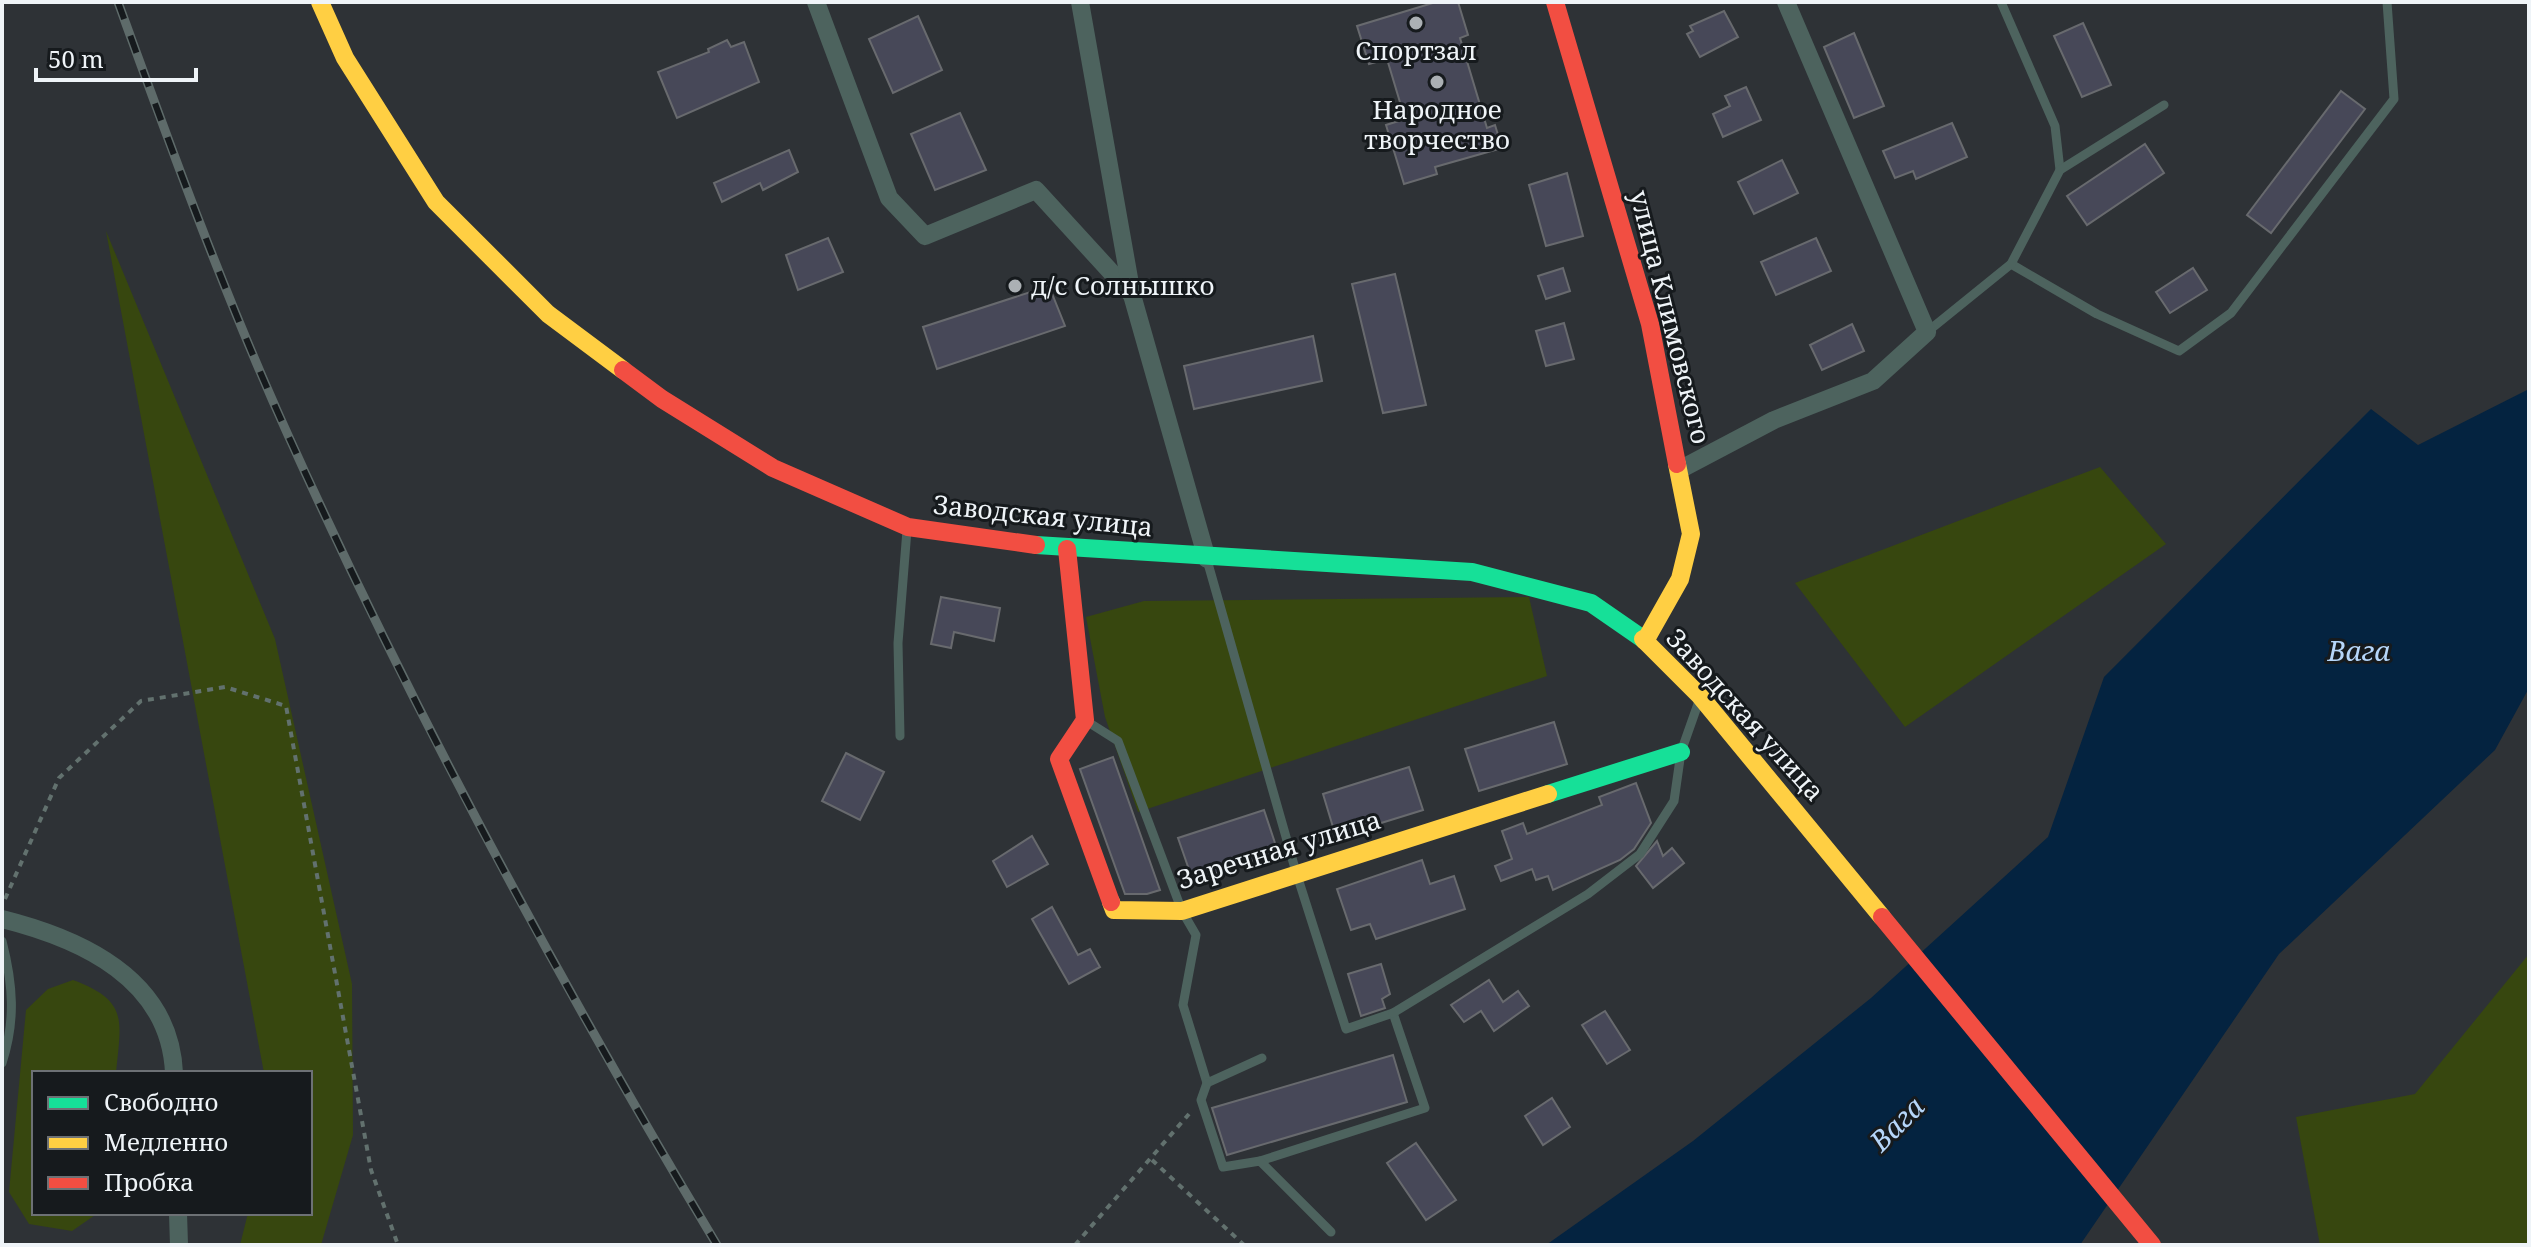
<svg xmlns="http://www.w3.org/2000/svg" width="2531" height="1247" font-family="'Noto Serif',serif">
	<rect width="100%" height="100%" fill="#2e3236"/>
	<g fill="#37470f">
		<path d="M 106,231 L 275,639 L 352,984 L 353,1135 L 321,1245 L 240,1245 L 248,1213 L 310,1213 L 310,1073 L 264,1073 Z"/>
		<path d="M 2100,467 L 2166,544 L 1905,727 L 1795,583 Z"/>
		<path d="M 1529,597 L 1547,676 L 1138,812 L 1105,717 L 1086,617 L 1144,601 Z"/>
		<path d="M 2529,954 L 2529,1245 L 2320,1245 L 2296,1117 L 2415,1094 Z"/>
		<path d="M 73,980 C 129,1001 121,1020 116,1073 L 34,1073 L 34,1213 L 98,1213 L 72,1231 L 29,1224 L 9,1192 L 26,1010 L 48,989 Z"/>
	</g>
	<path fill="#042340" d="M 2529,389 L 2529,688 L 2495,750 L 2279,954 L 2080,1245 L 1546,1245 L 1693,1141 L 1871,998 L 2048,837 L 2104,677 L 2371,409 L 2418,445 Z"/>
	<g fill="#474858" stroke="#686a6e" stroke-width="2">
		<path d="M 1436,2 L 1458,2 L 1468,35 L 1460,38 L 1487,128 L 1495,125 L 1502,148 L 1435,167 L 1437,174 L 1404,184 L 1386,125 L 1405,119 L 1387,59 L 1369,64 L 1357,26 Z"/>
		<path d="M 1724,11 L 1738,37 L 1700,57 L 1687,34 L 1693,31 L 1690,26 Z"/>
		<path d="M 918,16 L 942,70 L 893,93 L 869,39 Z"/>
		<path d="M 2083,23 L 2111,85 L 2082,97 L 2054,36 Z"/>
		<path d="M 1854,33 L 1884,106 L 1854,118 L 1824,47 Z"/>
		<path d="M 727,40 L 731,47 L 744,42 L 759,82 L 677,118 L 658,72 L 709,52 L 708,49 Z"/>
		<path d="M 1746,87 L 1761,120 L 1723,137 L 1713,114 L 1730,106 L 1725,96 Z"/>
		<path d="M 2341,91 L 2365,109 L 2271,233 L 2247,215 Z"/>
		<path d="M 960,113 L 986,170 L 935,190 L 911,134 Z"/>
		<path d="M 1952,123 L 1967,157 L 1916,179 L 1913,171 L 1895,178 L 1883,151 Z"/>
		<path d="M 2145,144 L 2164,173 L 2087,225 L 2067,196 Z"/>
		<path d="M 789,150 L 798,172 L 763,190 L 760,183 L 722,202 L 714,183 Z"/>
		<path d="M 1782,160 L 1798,193 L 1754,214 L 1738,182 Z"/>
		<path d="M 1567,173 L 1583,236 L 1546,246 L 1529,185 Z"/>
		<path d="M 828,238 L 843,272 L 798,290 L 786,255 Z"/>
		<path d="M 1816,238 L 1831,271 L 1776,295 L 1761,262 Z"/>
		<path d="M 1563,268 L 1570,291 L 1546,299 L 1538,276 Z"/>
		<path d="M 2193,268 L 2207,290 L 2170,313 L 2156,292 Z"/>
		<path d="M 1395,274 L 1426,405 L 1383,413 L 1352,284 Z"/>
		<path d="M 1049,286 L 1065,326 L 937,369 L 923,327 Z"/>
		<path d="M 1564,323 L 1574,359 L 1546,366 L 1536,331 Z"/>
		<path d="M 1852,324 L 1864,351 L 1822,370 L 1810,345 Z"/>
		<path d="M 1313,336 L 1322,381 L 1194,409 L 1184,366 Z"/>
		<path d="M 941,597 L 1000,608 L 994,641 L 954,632 L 951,648 L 931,644 Z"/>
		<path d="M 1554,722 L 1567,764 L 1479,791 L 1465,749 Z"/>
		<path d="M 846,753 L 884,772 L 860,820 L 822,801 Z"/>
		<path d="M 1113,757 L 1160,890 L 1147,894 L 1125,894 L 1080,769 Z"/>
		<path d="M 1409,767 L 1423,810 L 1336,837 L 1323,794 Z"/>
		<path d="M 1636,783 L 1651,823 L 1634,849 L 1620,860 L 1553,890 L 1548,876 L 1536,880 L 1532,869 L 1501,881 L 1495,866 L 1512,859 L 1502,831 L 1523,823 L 1527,834 L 1602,805 L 1599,797 Z"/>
		<path d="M 1264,810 L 1278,852 L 1193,881 L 1178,838 Z"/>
		<path d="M 1032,836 L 1048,864 L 1007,887 L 993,861 Z"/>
		<path d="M 1657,841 L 1663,856 L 1672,848 L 1684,863 L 1653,888 L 1636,866 Z"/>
		<path d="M 1422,860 L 1430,884 L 1454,876 L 1465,909 L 1376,939 L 1370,924 L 1351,930 L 1337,889 Z"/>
		<path d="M 1052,907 L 1078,955 L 1090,949 L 1100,967 L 1069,984 L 1032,919 Z"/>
		<path d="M 1381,964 L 1390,994 L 1382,999 L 1385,1008 L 1361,1016 L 1348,974 Z"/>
		<path d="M 1489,980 L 1503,1002 L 1518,991 L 1529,1006 L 1494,1031 L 1481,1011 L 1464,1022 L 1451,1005 Z"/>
		<path d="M 1605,1011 L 1630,1050 L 1607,1064 L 1582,1025 Z"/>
		<path d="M 1393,1055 L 1407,1102 L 1227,1155 L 1212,1108 Z"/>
		<path d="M 1552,1098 L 1570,1127 L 1543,1145 L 1525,1116 Z"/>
		<path d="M 1416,1143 L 1456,1200 L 1426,1220 L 1387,1163 Z"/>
	</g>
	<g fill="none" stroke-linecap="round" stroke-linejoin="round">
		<g stroke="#62716e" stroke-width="4" stroke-dasharray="6 6" stroke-linecap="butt">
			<path d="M 5,899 L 59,778 L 141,701 L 225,687 L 286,706 L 371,1170 L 398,1245"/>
			<path d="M 1152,1160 L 1244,1245"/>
			<path d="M 1075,1245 L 1189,1114"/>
		</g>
		<g stroke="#4d635e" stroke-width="9">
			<path d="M 2001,2 L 2055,126 L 2060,170"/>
			<path d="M 2011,264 L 2097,314 L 2179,351 L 2231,313 L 2394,99 L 2387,2"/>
			<path d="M 1927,332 L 2011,264 L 2060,170 L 2164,105"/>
			<path d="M 1207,560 L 1296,872 L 1346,1029 L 1393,1013 L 1425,1108 L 1260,1161"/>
			<path d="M 1088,722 L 1118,741 L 1182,911 L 1196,935 L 1183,1005 L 1207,1083 L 1262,1058"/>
			<path d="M 900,736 L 898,643 L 907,530"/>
			<path d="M 2,941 C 13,984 16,1020 2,1063"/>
			<path d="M 1393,1013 L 1588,894 L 1640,854 L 1674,801 L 1681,752 L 1699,701"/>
			<path d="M 1207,1083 L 1201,1100 L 1223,1167 L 1260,1161 L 1331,1232"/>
		</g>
		<g stroke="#4d635e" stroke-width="18">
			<path d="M 816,2 L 889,198 L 925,236 L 1036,190 L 1132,295"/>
			<path d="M 1080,2 L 1132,295 L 1207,559"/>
			<path d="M 1681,469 L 1774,420 L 1873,381 L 1927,332 L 1786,2"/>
			<path d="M 2,919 C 82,939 170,979 174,1073"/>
			<path d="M 178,1213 L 179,1245"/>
		</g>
		<g stroke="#16e098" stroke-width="18">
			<path d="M 1036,545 L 1472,572 L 1591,603 L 1643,639"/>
			<path d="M 1548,794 L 1681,752"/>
		</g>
		<g stroke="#ffcf43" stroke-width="18">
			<path d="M 320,2 L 345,58 L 436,202 L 548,314 L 623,370"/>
			<path d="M 1643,639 L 1700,696 L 1882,917"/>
			<path d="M 1645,641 L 1680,579 L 1691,534 L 1677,464"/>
			<path d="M 1111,902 L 1114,910 L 1182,911 L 1548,794"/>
		</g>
		<g stroke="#f24e42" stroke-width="18">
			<path d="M 1555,2 L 1650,324 L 1677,464"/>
			<path d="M 623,370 L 662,399 L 773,468 L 908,527 L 1036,545"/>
			<path d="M 1067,549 L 1085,720 L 1059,759 L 1111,902"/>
			<path d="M 1882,917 L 2152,1245"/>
		</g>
		<defs>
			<path id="rail" d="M 118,2 C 171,148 224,294 288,435 C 414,714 560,983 717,1245"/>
		</defs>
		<use href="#rail" stroke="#5e6b6a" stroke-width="9"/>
		<use href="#rail" stroke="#161a1d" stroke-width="6" stroke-dasharray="18" stroke-linecap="butt"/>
	</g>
	<g fill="#abb0b4" stroke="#161a1d" stroke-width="3">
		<circle cx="1416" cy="23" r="8"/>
		<circle cx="1437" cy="82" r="8"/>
		<circle cx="1015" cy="286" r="8"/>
	</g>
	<g text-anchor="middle" stroke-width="6" stroke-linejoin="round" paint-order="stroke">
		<g font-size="26" fill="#eff4f8" stroke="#161a1d">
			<text x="1416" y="60">Спортзал</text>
			<text x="1437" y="119">Народное<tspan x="1437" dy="30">творчество</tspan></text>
			<text x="1031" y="295" text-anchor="start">д/с Солнышко</text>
		</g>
		<g font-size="26" fill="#eff4f8" stroke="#161a1d">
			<text transform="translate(1670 317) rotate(76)" y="9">улица Климовского</text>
			<text transform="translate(1043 516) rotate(6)" y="9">Заводская улица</text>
			<text transform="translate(1745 715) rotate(48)" y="9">Заводская улица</text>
			<text transform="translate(1279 850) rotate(-17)" y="9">Заречная улица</text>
		</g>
		<g font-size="28" font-style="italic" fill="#b6d6f9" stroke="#161a1d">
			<text x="2359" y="661">Вага</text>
			<text transform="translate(1897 1124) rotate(-45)" y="10">Вага</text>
		</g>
	</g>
	<rect width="2531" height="1247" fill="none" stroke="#eff4f8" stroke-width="8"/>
	<rect x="32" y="1071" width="280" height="144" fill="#161a1d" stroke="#6d7175" stroke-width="2"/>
	<rect x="48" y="1097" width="40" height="12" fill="#16e098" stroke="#6d7175" stroke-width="2"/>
	<text x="104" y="1111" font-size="24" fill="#eff4f8">Свободно</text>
	<rect x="48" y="1137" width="40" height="12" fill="#ffcf43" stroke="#6d7175" stroke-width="2"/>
	<text x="104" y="1151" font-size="24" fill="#eff4f8">Медленно</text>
	<rect x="48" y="1177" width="40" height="12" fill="#f24e42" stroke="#6d7175" stroke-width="2"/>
	<text x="104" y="1191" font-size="24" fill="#eff4f8">Пробка</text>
	<path d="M36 68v12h160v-12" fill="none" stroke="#eff4f8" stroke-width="4"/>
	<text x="48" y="68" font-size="24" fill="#eff4f8" stroke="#161a1d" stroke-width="6" paint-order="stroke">50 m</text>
</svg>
